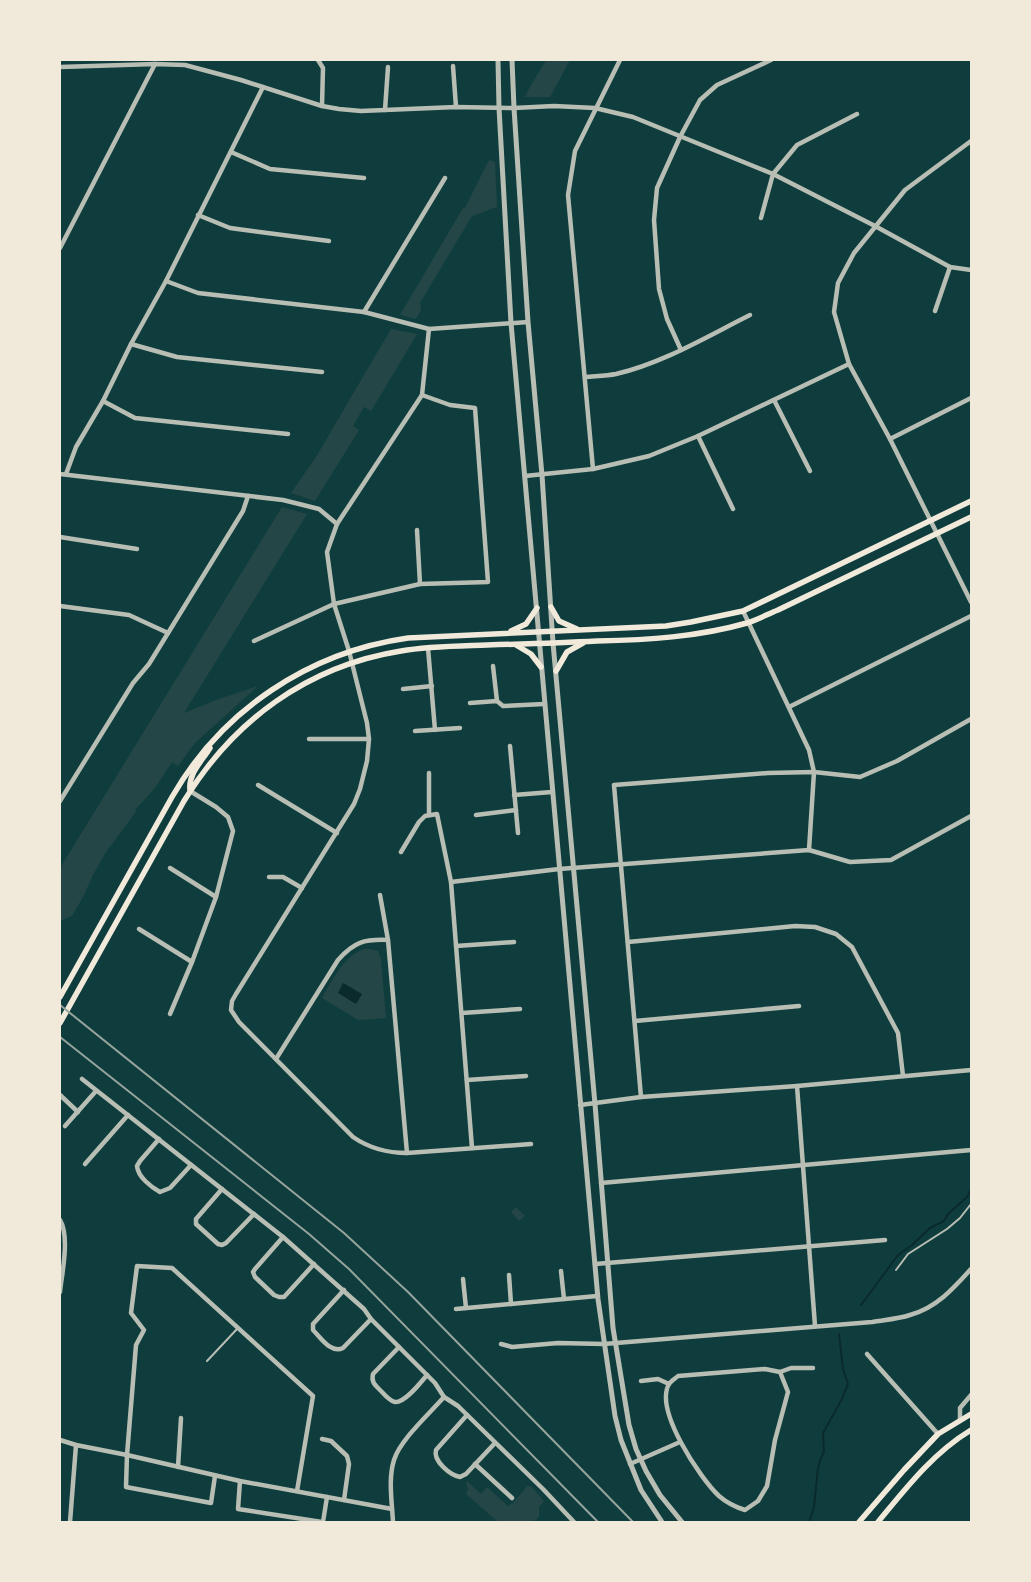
<svg xmlns="http://www.w3.org/2000/svg" width="1031" height="1582" font-family="Raleway,sans-serif">
	<rect width="100%" height="100%" fill="#0f3d3e"/>
	<g fill="#244646">
		<path d="M 546,60 L 570,60 L 550,97 L 525,97 C 531,83 539,73 546,60 Z"/>
		<path d="M 489,160 L 495,162 L 497,207 C 488,209 481,214 472,216 L 420,303 L 421,310 L 416,319 L 400,315 L 463,208 L 465,208 Z"/>
		<path d="M 391,329 L 417,334 L 371,411 L 364,407 L 353,426 L 359,430 L 315,501 L 291,493 L 316,457 Z"/>
		<path d="M 282,507 L 307,514 L 184,713 L 216,700 L 258,686 L 195,743 L 178,766 L 172,762 L 155,788 L 135,810 L 136,812 L 106,852 L 93,875 L 83,897 L 72,916 L 60,921 L 60,868 Z"/>
		<path d="M 364,949 L 370,949 L 378,951 L 381,959 L 386,1018 L 358,1020 L 322,998 C 333,979 343,957 364,949 Z"/>
		<path d="M 516,1207 L 525,1216 L 519,1221 L 511,1212 Z"/>
		<path d="M 467,1481 L 481,1494 L 487,1487 L 508,1506 L 513,1503 L 527,1486 L 531,1486 L 544,1501 L 539,1507 L 539,1517 L 533,1522 L 498,1522 L 466,1494 L 468,1490 L 466,1482 Z"/>
	</g>
	<path fill="#0a2a2b" d="M 343,983 L 362,994 L 356,1004 L 338,993 Z"/>
	<g fill="none" stroke-linecap="round" stroke-linejoin="round">
		<g stroke="#0a2a2b" stroke-width="2">
			<path d="M 861,1305 L 898,1255 L 912,1245 L 930,1228 L 944,1221 L 948,1214 L 968,1196 L 971,1188"/>
			<path d="M 810,1520 L 814,1507 L 818,1468 L 821,1458 L 824,1452 L 823,1433 L 842,1399 L 848,1384 L 843,1369 L 839,1334"/>
		</g>
		<g stroke="#b8beb3" stroke-width="2">
			<path d="M 896,1270 L 908,1254 L 947,1229 L 960,1218 L 971,1204"/>
			<path d="M 207,1361 L 237,1329"/>
		</g>
		<g stroke="#b8beb3" stroke-width="4.5">
			<path d="M 318,60 L 323,68 L 322,106"/>
			<path d="M 453,66 L 456,107"/>
			<path d="M 60,67 L 155,64 L 185,65 L 241,80 L 322,106 L 339,109 L 361,111 L 456,107 L 514,108 L 554,106 L 595,108 L 633,117 L 773,174 L 875,226 L 950,267 L 971,270"/>
			<path d="M 385,110 L 388,67"/>
			<path d="M 971,141 L 905,190 L 854,253 L 838,283 L 834,312 L 849,364 L 890,439 L 971,602"/>
			<path d="M 231,152 L 270,169 L 364,178"/>
			<path d="M 198,215 L 230,228 L 329,241"/>
			<path d="M 761,218 L 773,174 L 797,145 L 857,114"/>
			<path d="M 60,248 L 155,64"/>
			<path d="M 166,281 L 198,293 L 364,312 L 429,329 L 528,322"/>
			<path d="M 935,311 L 950,267"/>
			<path d="M 364,312 L 445,178"/>
			<path d="M 429,329 L 422,395 L 337,524 L 327,552 L 334,604 L 349,651 L 367,723 L 369,739 L 367,761 L 360,789 L 354,804 L 236,994 L 232,1001 L 231,1010 L 239,1022 L 353,1137 C 369,1148 387,1153 407,1153 L 531,1144"/>
			<path d="M 131,344 L 177,357 L 322,372"/>
			<path d="M 681,350 L 667,319 L 659,289 L 654,220 L 657,188 L 680,137 L 700,100 L 717,85 L 771,60"/>
			<path d="M 585,377 C 595,376 606,376 616,374 C 663,363 706,337 750,315"/>
			<path d="M 774,400 L 810,471"/>
			<path d="M 103,401 L 135,418 L 288,434"/>
			<path d="M 698,436 L 733,509"/>
			<path d="M 890,439 L 971,398"/>
			<path d="M 593,469 L 568,195 L 575,151 L 620,60"/>
			<path d="M 60,474 L 283,500 L 319,509 L 337,524"/>
			<path d="M 66,474 L 76,447 L 103,401 L 131,344 L 166,281 L 263,87"/>
			<path d="M 525,476 L 593,469 L 649,456 L 698,436 L 849,364"/>
			<path d="M 417,530 L 420,584"/>
			<path d="M 60,537 L 137,549"/>
			<path d="M 60,606 L 129,615 L 168,633"/>
			<path d="M 743,611 L 809,750 L 814,772 L 809,850"/>
			<path d="M 254,641 L 334,604 L 420,584 L 488,582 L 475,408 L 450,405 L 422,395"/>
			<path d="M 428,648 L 435,730"/>
			<path d="M 493,666 L 497,701"/>
			<path d="M 403,689 L 432,686"/>
			<path d="M 470,703 L 497,701 L 503,706 L 544,704"/>
			<path d="M 789,707 L 971,616"/>
			<path d="M 415,731 L 460,728"/>
			<path d="M 309,739 L 369,739"/>
			<path d="M 510,746 L 518,833"/>
			<path d="M 258,785 L 337,833"/>
			<path d="M 514,795 L 552,792"/>
			<path d="M 60,801 L 133,683 L 149,664 L 243,511 L 248,496"/>
			<path d="M 429,815 L 429,773"/>
			<path d="M 476,815 L 516,810"/>
			<path d="M 401,852 L 419,822 L 425,816 L 437,814 L 451,882 L 472,1148"/>
			<path d="M 170,868 L 216,897"/>
			<path d="M 269,877 L 283,877 L 302,888"/>
			<path d="M 451,882 L 559,869 L 809,850 L 850,862 L 891,860 L 971,816"/>
			<path d="M 380,895 L 388,940 L 407,1153"/>
			<path d="M 139,929 L 192,962"/>
			<path d="M 628,942 L 795,926 L 815,927 L 836,934 L 852,947 L 898,1033 L 903,1076"/>
			<path d="M 456,946 L 514,942"/>
			<path d="M 462,1013 L 520,1009"/>
			<path d="M 170,1014 L 192,962 L 216,897 L 233,831 L 228,817 L 216,807 L 190,791"/>
			<path d="M 635,1021 L 799,1006"/>
			<path d="M 276,1059 L 338,960 C 354,942 364,939 388,940"/>
			<path d="M 82,1079 L 283,1237 L 364,1309 L 371,1319 L 435,1383 L 444,1397 L 458,1406 L 543,1489 L 574,1522"/>
			<path d="M 467,1080 L 526,1076"/>
			<path d="M 797,1086 L 815,1326"/>
			<path d="M 60,1095 L 78,1112"/>
			<path d="M 641,1097 L 614,785 L 768,773 L 814,772 L 860,777 L 897,761 L 971,719"/>
			<path d="M 580,1105 L 641,1097 L 797,1086 L 971,1070"/>
			<path d="M 65,1126 L 96,1091"/>
			<path d="M 159,1139 L 140,1161 L 137,1166 C 138,1177 151,1187 160,1192 L 170,1188 L 191,1165"/>
			<path d="M 85,1164 L 128,1115"/>
			<path d="M 601,1183 L 971,1150"/>
			<path d="M 222,1189 L 196,1219 L 196,1224 L 218,1244 L 222,1245 L 226,1243 L 254,1214"/>
			<path d="M 60,1220 C 70,1237 62,1273 60,1292"/>
			<path d="M 283,1237 L 255,1269 L 253,1272 L 255,1277 L 274,1295 L 279,1297 L 284,1297 L 314,1264"/>
			<path d="M 595,1264 L 885,1240"/>
			<path d="M 561,1271 L 564,1299"/>
			<path d="M 509,1275 L 511,1304"/>
			<path d="M 463,1279 L 466,1308"/>
			<path d="M 344,1290 L 313,1324 L 313,1330 C 321,1338 331,1354 343,1348 L 371,1319"/>
			<path d="M 456,1309 L 597,1296"/>
			<path d="M 501,1344 L 512,1347 L 558,1343 L 604,1344 L 872,1322 C 884,1320 898,1319 910,1315 C 936,1308 953,1289 971,1269"/>
			<path d="M 399,1347 L 373,1374 C 371,1382 375,1385 380,1390 C 384,1394 389,1401 395,1402 C 405,1403 421,1382 427,1375"/>
			<path d="M 867,1354 L 938,1434"/>
			<path d="M 765,1369 L 780,1372 L 788,1392 L 775,1440 L 767,1486 L 758,1501 L 745,1510 C 735,1507 727,1503 719,1496 C 700,1478 654,1410 669,1384 C 671,1381 676,1378 678,1376 Z"/>
			<path d="M 780,1372 L 791,1368 L 813,1368"/>
			<path d="M 641,1381 L 658,1379 L 669,1384"/>
			<path d="M 467,1415 L 436,1450 C 433,1461 450,1475 460,1477 L 466,1474 L 495,1443"/>
			<path d="M 960,1420 L 960,1408 L 971,1395"/>
			<path d="M 322,1439 L 331,1441 L 347,1456 L 349,1464 L 344,1500"/>
			<path d="M 60,1440 L 76,1445 L 127,1455 L 240,1481 L 392,1509"/>
			<path d="M 475,1464 L 512,1498"/>
			<path d="M 630,1464 L 680,1442"/>
			<path d="M 178,1467 L 181,1418"/>
			<path d="M 215,1476 L 211,1503 L 126,1487 L 127,1455 L 136,1345 L 144,1330 L 131,1313 L 137,1266 L 172,1268 L 313,1396 L 297,1491"/>
			<path d="M 240,1481 L 238,1509 L 322,1522"/>
			<path d="M 70,1522 L 76,1445"/>
			<path d="M 323,1522 L 327,1497"/>
			<path d="M 393,1522 C 392,1502 388,1479 394,1460 C 400,1440 430,1413 444,1397"/>
		</g>
		<g stroke="#b8beb3" stroke-width="5">
			<path d="M 498,60 L 499,108 L 511,323 L 598,1299 L 615,1416 L 621,1440 L 641,1490 L 662,1522"/>
			<path d="M 512,60 L 514,108 L 528,322 L 542,475 L 553,643 L 595,1104 L 613,1328 L 629,1425 L 636,1449 L 646,1471 L 660,1495 L 682,1522"/>
		</g>
		<g stroke="#f1e9da" stroke-width="5.5">
			<path d="M 551,607 L 559,621 L 577,629"/>
			<path d="M 511,631 L 526,624 L 537,608"/>
			<path d="M 516,645 L 531,654 L 541,667"/>
			<path d="M 556,671 L 567,652 L 583,643"/>
			<path d="M 190,790 C 188,774 202,761 210,748"/>
			<path d="M 60,997 L 172,797 C 222,710 309,652 408,638 L 666,626 L 691,622 L 743,611 L 971,501"/>
			<path d="M 60,1023 L 184,801 C 233,721 307,666 401,651 C 429,646 459,646 487,645 C 524,644 560,643 597,641 C 647,640 698,637 747,623 C 757,620 768,614 778,610 L 971,517"/>
			<path d="M 859,1522 L 904,1470 L 938,1434 L 971,1414"/>
			<path d="M 878,1522 C 906,1488 933,1453 971,1430"/>
		</g>
		<g stroke="#97a49c" stroke-width="2">
			<path d="M 60,1005 L 344,1233 L 408,1292 L 633,1522"/>
			<path d="M 60,1037 L 309,1234 L 349,1269 L 598,1522"/>
		</g>
	</g>
	<rect width="1031" height="1582" fill="none" stroke="#f1e9da" stroke-width="122"/>
</svg>
